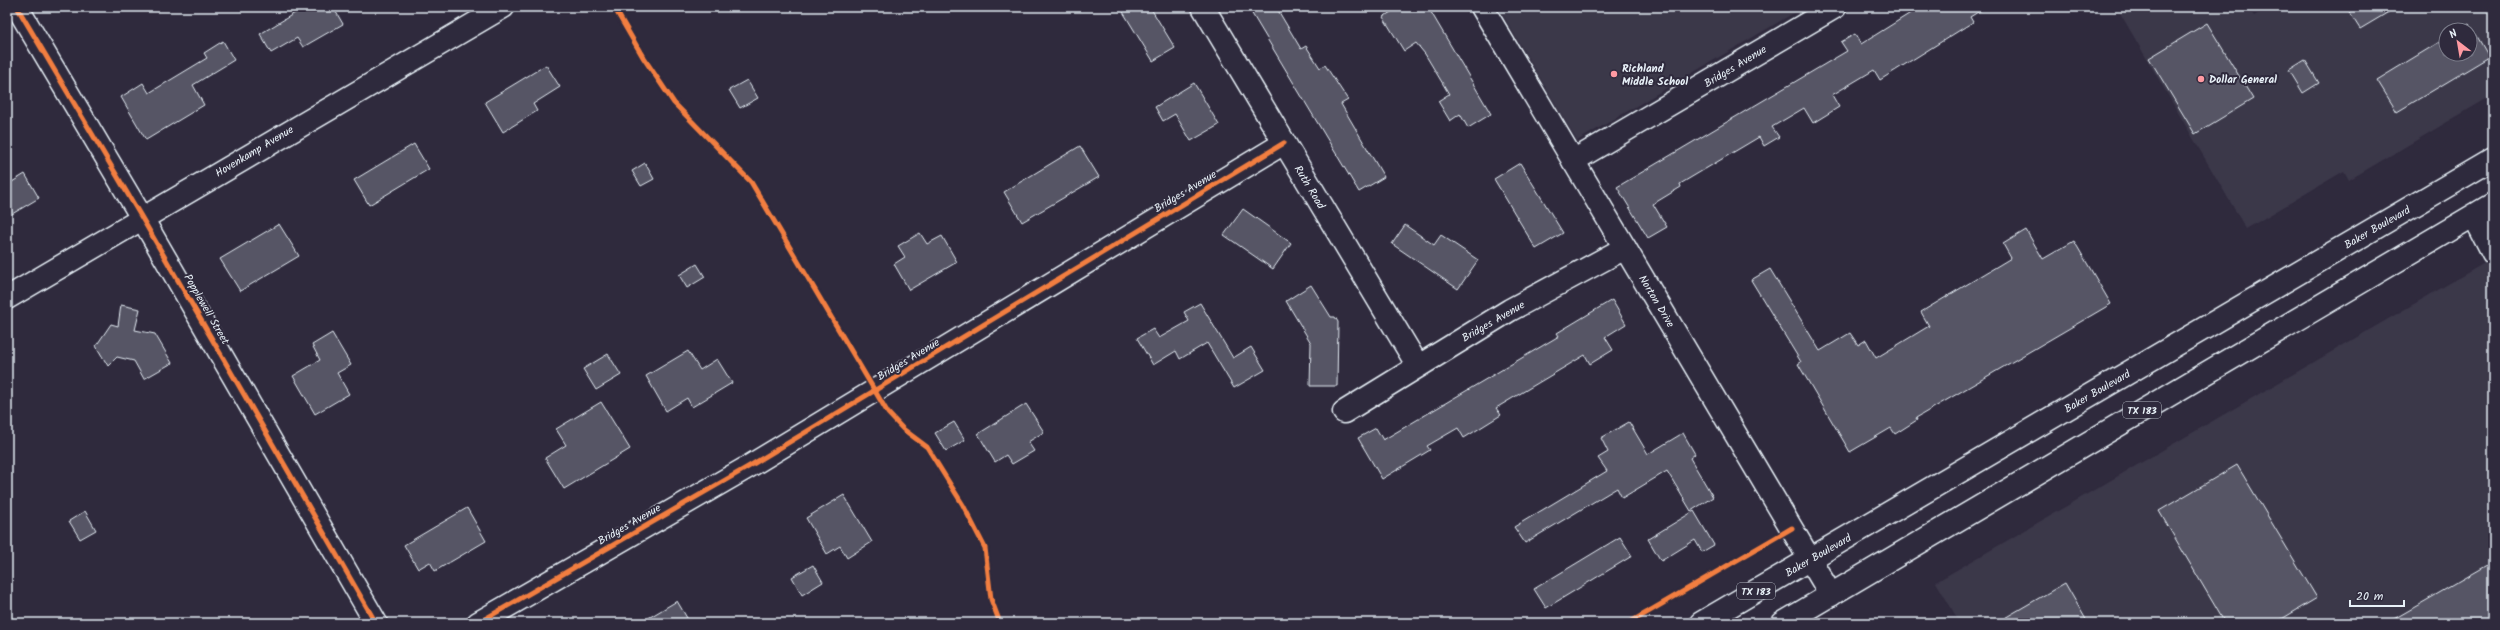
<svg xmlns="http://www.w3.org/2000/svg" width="2500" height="630" font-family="Kalam,sans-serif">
	<rect width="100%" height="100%" fill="#2f2a3d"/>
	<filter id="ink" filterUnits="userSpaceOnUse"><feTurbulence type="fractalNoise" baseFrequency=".025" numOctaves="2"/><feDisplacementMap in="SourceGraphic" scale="8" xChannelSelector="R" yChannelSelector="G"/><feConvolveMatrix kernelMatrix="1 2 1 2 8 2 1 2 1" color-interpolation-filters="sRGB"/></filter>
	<g filter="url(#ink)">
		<g fill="#3b3749" fill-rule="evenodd">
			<path d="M 1498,7 L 1804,7 L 1577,141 Z"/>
			<path d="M 2131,7 L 2248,7 L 2254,16 L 2270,7 L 2493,7 L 2493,95 L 2349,180 L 2344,171 L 2246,229 L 2120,13 ZM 2446,30 L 2470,30 L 2470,54 L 2446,54 Z"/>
			<path d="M 2493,258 L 2493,623 L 1960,623 L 1936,582 Z"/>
		</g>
		<g fill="#575565" stroke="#e8f1f8">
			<path d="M 305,7 L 333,7 L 343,24 L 303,47 L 297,38 L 271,53 L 260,34 Z"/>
			<path d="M 1120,7 L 1150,7 L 1175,48 L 1153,61 Z"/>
			<path d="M 1248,7 L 1276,7 L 1301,49 L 1306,46 L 1320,68 L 1325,65 L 1348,100 L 1341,104 L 1384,177 L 1359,192 Z"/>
			<path d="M 1399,7 L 1428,7 L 1491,114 L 1468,128 L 1460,114 L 1450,121 L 1438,101 L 1449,94 L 1425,54 L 1416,43 L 1404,51 L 1383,17 Z"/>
			<path d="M 1920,7 L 1986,7 L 1970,17 L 1973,22 L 1880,80 L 1874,70 L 1832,95 L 1839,107 L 1813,123 L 1804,108 L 1772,127 L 1779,137 L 1764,146 L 1759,137 L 1680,184 L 1681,187 L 1653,204 L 1667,227 L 1648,238 L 1617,187 L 1847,51 L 1841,42 L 1855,34 L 1861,44 Z"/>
			<path d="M 2346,7 L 2397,7 L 2360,29 Z"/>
			<path d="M 2207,23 L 2253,99 L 2195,134 L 2149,58 Z"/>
			<path d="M 2470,24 L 2489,57 L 2397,112 L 2377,80 L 2446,38 L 2446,54 L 2470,54 L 2470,30 L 2459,30 Z"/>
			<path d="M 223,41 L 234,60 L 193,85 L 204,105 L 146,140 L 121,97 L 143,83 L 149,93 L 207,58 L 204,53 Z"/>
			<path d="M 2305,60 L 2319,83 L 2303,93 L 2289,70 Z"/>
			<path d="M 546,65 L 560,87 L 533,104 L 537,111 L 503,132 L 485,102 Z"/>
			<path d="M 747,80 L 758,98 L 740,108 L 729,90 Z"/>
			<path d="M 1194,83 L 1219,125 L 1191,141 L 1175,114 L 1163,121 L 1155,107 Z"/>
			<path d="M 414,144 L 429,169 L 369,205 L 354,180 Z"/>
			<path d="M 1080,146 L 1099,177 L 1022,222 L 1004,192 Z"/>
			<path d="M 645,163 L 654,179 L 641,186 L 632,171 Z"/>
			<path d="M 1520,163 L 1563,233 L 1536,249 L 1494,179 Z"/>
			<path d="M 25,174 L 39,198 L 7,217 L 7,185 Z"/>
			<path d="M 1243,209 L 1291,243 L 1273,269 L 1224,235 Z"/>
			<path d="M 279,224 L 299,256 L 240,291 L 220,259 Z"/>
			<path d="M 1405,225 L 1434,245 L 1441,235 L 1478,260 L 1458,289 L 1392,244 Z"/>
			<path d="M 2026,230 L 2043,259 L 2074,241 L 2111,304 L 1916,418 L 1917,420 L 1895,434 L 1891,428 L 1850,452 L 1798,364 L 1801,362 L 1751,280 L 1770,269 L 1820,351 L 1850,333 L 1858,345 L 1866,340 L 1876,358 L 1929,326 L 1921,312 L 2011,258 L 2003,244 Z"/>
			<path d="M 920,233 L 927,244 L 942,236 L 957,262 L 909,290 L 894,264 L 905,257 L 898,246 Z"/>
			<path d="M 697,264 L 705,277 L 687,288 L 679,275 Z"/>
			<path d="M 1311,285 L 1331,317 L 1335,317 L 1338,322 L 1337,386 L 1310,386 L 1311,343 L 1286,301 Z"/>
			<path d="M 1612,300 L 1626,324 L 1605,337 L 1613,350 L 1590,364 L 1585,355 L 1496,408 L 1501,415 L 1464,438 L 1458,428 L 1427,446 L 1430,450 L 1382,479 L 1358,438 L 1376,428 L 1383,440 L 1559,336 L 1557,333 Z"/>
			<path d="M 1200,303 L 1233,358 L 1251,347 L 1265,370 L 1234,388 L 1207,343 L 1180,359 L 1176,351 L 1153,365 L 1137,338 L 1153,329 L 1159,338 L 1189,321 L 1184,312 Z"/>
			<path d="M 121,305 L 140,309 L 135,330 L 155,334 L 172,363 L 144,379 L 134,361 L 117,357 L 108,366 L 96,346 L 111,324 L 118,326 Z"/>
			<path d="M 332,333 L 351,365 L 337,373 L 349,394 L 315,414 L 293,376 L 320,360 L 312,345 Z"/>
			<path d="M 688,351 L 700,370 L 717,359 L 732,383 L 692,407 L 687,398 L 666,411 L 646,376 Z"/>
			<path d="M 608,354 L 621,375 L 596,390 L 583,369 Z"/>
			<path d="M 601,402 L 630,449 L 564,489 L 545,458 L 566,445 L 556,429 Z"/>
			<path d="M 1026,404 L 1044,432 L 1028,442 L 1034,451 L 1012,464 L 1006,455 L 995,462 L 978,434 Z"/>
			<path d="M 954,422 L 965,440 L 946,451 L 935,433 Z"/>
			<path d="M 1629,422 L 1648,454 L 1683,433 L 1695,454 L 1690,458 L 1713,497 L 1691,511 L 1667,471 L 1622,498 L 1617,488 L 1525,543 L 1514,527 L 1607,471 L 1598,458 L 1608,452 L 1601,438 Z"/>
			<path d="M 2237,465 L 2317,598 L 2275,623 L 2225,623 L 2159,511 Z"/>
			<path d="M 844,495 L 872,542 L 847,558 L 840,546 L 827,554 L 806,518 Z"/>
			<path d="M 467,508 L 486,541 L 435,571 L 430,562 L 418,569 L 404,545 Z"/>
			<path d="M 85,511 L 96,530 L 80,539 L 69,521 Z"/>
			<path d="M 1694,511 L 1714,545 L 1702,552 L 1695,540 L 1661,561 L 1648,539 Z"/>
			<path d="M 1620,537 L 1632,556 L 1546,608 L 1534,589 Z"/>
			<path d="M 2493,562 L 2493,623 L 2387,623 Z"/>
			<path d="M 813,565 L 823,582 L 802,595 L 792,577 Z"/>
			<path d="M 2065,583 L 2088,623 L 1996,623 Z"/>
			<path d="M 677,601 L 690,623 L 640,623 Z"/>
		</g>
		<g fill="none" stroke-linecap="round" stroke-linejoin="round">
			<defs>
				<g id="minor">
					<path d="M 17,7 L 142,218 L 376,623"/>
					<path d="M 1203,7 L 1418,366"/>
					<path d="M 1482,7 L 1831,595"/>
					<path d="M 1573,161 L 1835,7"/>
					<path d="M 2474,216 L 2493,253"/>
					<path d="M 7,298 L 503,7"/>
					<path d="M 1344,412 L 1510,310 L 1625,248"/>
					<path d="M 478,623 L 748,467 L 1284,143"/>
				</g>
				<g id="major">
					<path d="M 1701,623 L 2493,159"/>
					<path d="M 1783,623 L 2493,204"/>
				</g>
			</defs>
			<use href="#minor" stroke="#e8f1f8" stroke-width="25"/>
			<use href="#major" stroke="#e8f1f8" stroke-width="25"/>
			<use href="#minor" stroke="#2f2a3d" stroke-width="22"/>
			<use href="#major" stroke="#2f2a3d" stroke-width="22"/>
			<defs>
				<g id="cycleway">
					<path d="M 17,7 L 142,218 L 376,623"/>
					<path d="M 614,7 L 643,57 L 674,103 L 751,182 L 888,413 L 903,429 L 927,447 L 963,505 L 985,548 L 991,599 L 1000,623"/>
					<path d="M 478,623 L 748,467 L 1284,143"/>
					<path d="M 1629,623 L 1792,528"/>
				</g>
			</defs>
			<use href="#cycleway" stroke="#2f2a3d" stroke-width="8"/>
			<use href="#cycleway" stroke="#f27e40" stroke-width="5"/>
		</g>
	</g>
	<g fill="#ff9aa2" stroke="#2f2a3d" stroke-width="1.5">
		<circle cx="1614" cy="74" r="4"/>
		<circle cx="2201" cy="79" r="4"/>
	</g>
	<g text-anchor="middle" stroke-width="4" stroke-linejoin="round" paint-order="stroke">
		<g fill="#2f2a3d" stroke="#b0b5c0" stroke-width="1">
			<rect x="2123" y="402" width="38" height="16" rx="3"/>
			<rect x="1737" y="583" width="38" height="16" rx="3"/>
		</g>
		<g font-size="10" font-weight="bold" fill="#e8f1f8">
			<text x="2142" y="414">TX 183</text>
			<text x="1756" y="595">TX 183</text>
		</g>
		<g font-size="11" fill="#e8f1f8" stroke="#2f2a3d">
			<text transform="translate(1735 66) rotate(-31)" y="4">Bridges Avenue</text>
			<text transform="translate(254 151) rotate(-31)" y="4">Hovenkamp Avenue</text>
			<text transform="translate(1310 187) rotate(59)" y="4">Ruth Road</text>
			<text transform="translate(1185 191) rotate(-31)" y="4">Bridges Avenue</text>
			<text transform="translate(2377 227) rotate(-30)" y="4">Baker Boulevard</text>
			<text transform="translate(1657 301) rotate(59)" y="4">Norton Drive</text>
			<text transform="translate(207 309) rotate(60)" y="4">Popplewell Street</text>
			<text transform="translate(1493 321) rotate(-30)" y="4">Bridges Avenue</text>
			<text transform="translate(908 359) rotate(-31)" y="4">Bridges Avenue</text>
			<text transform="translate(2097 391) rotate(-30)" y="4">Baker Boulevard</text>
			<text transform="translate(629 524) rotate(-30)" y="4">Bridges Avenue</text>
			<text transform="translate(1818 555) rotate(-30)" y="4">Baker Boulevard</text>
		</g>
		<g font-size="11" font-weight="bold" fill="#e8f1f8" stroke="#2f2a3d" text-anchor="start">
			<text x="1622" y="72">Richland<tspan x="1622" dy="13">Middle School</tspan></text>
			<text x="2209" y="83">Dollar General</text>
		</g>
	</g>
	<rect width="2500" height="630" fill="none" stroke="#2f2a3d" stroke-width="24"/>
	<rect x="12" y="12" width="2476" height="606" fill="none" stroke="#e8f1f8" stroke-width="1.5" filter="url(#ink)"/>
	<g transform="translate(2458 42) rotate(329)"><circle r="19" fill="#2f2a3d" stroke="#797a88"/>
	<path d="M0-3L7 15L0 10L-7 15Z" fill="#ff9aa2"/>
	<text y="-6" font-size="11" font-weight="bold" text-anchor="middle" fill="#e8f1f8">N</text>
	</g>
	<path d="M2350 600v6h54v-6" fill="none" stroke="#e8f1f8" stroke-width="2"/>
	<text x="2356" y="600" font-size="12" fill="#e8f1f8" stroke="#2f2a3d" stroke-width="3" paint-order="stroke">20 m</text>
</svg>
